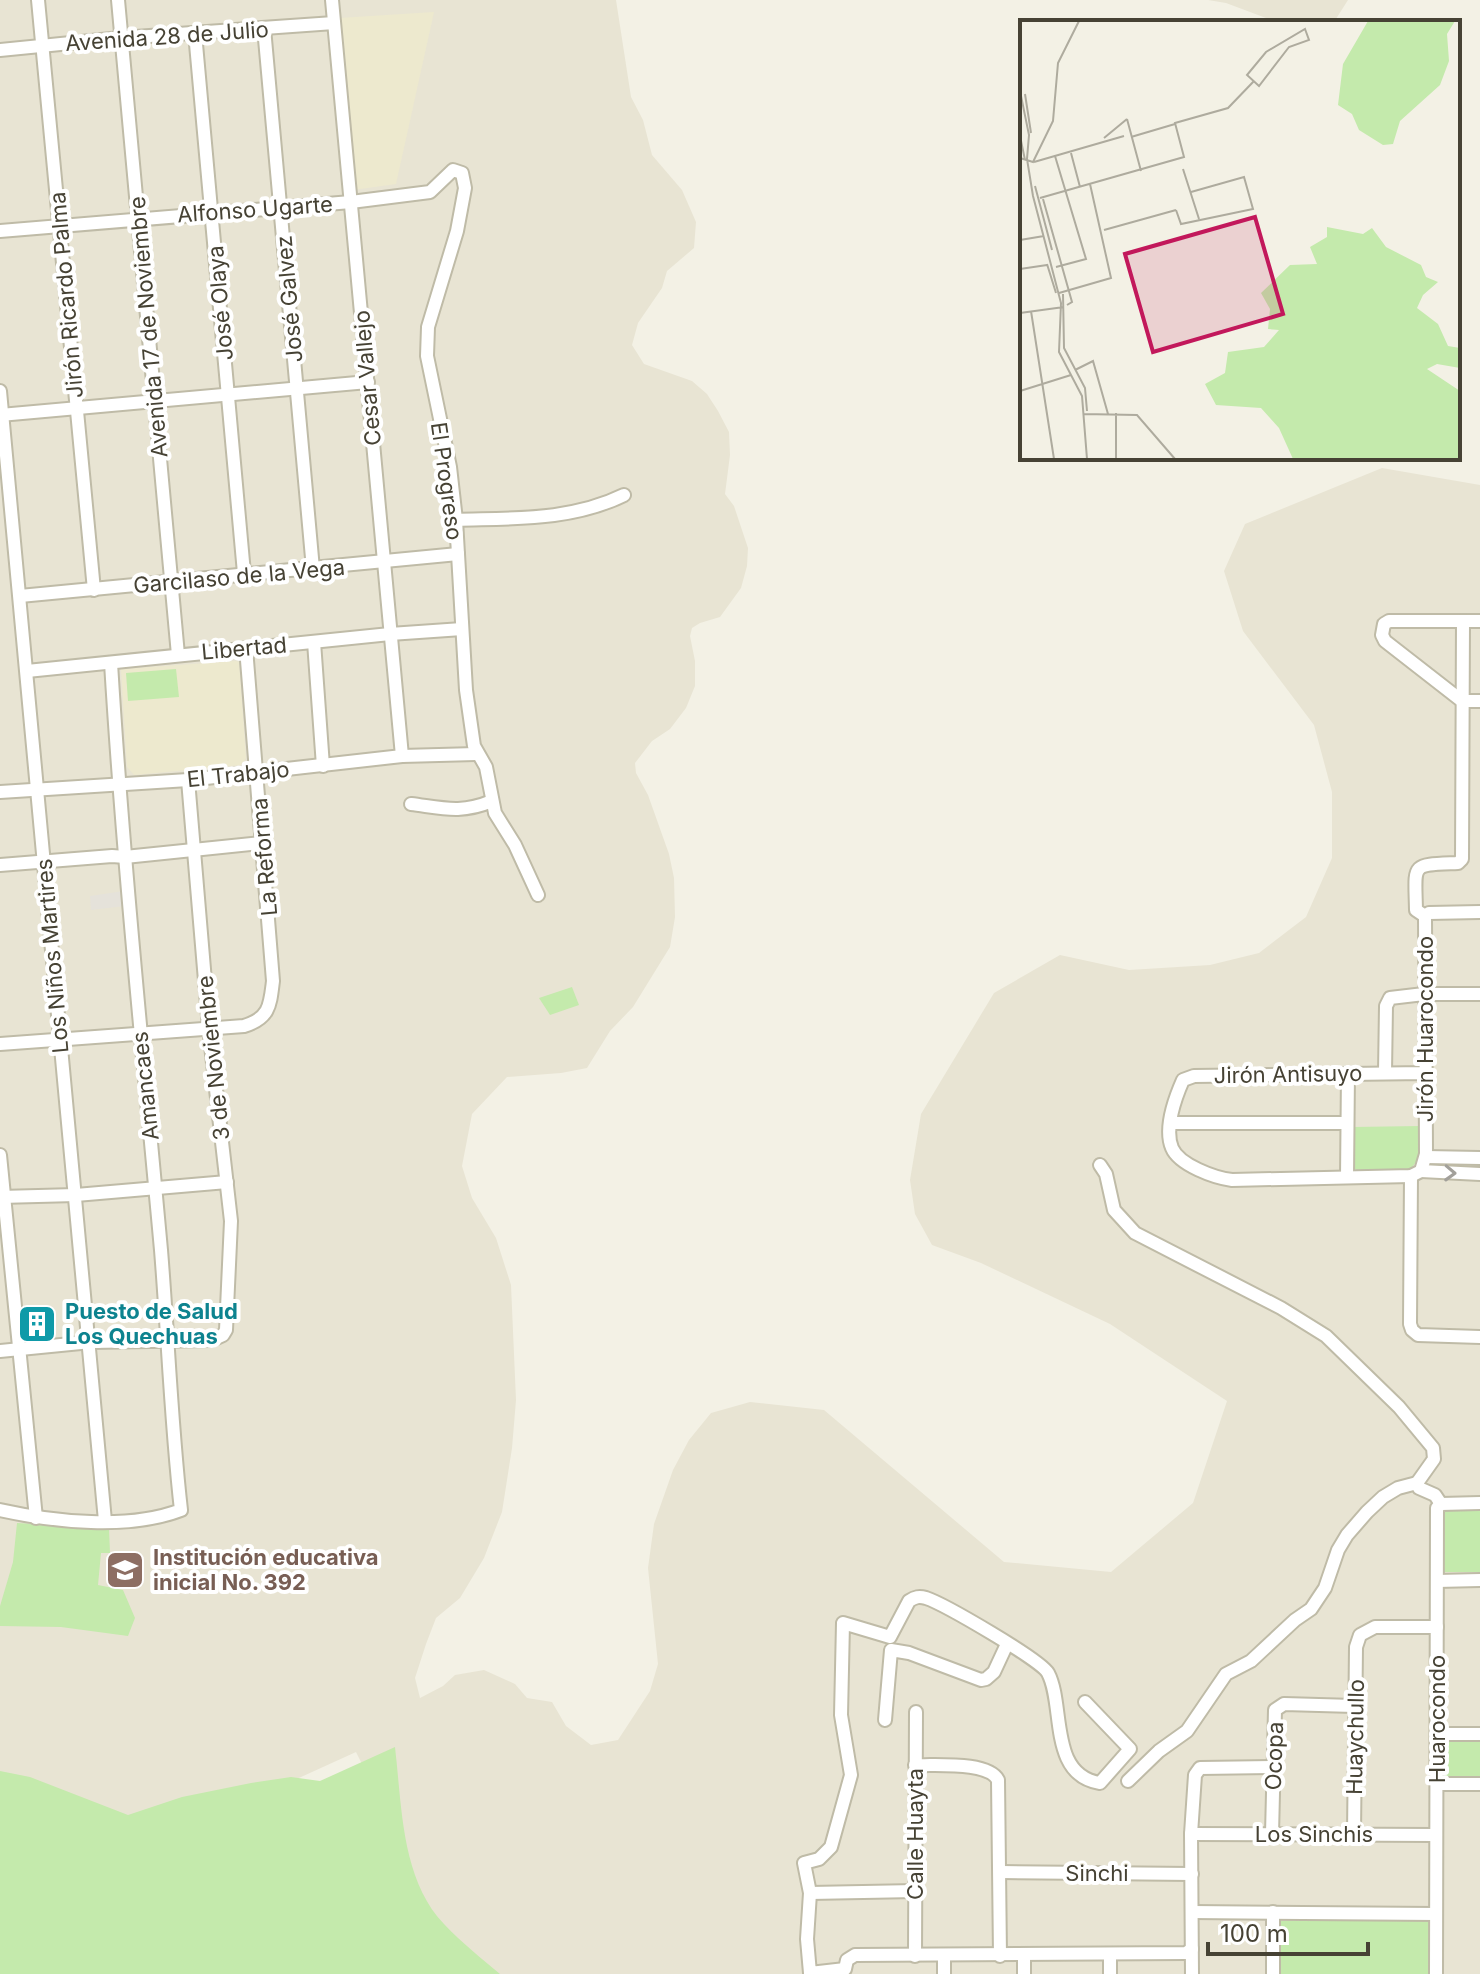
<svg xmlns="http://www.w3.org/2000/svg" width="1480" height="1974" font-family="Inter,sans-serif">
	<rect width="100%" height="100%" fill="#f3f1e5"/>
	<g fill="#e8e4d3">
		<path d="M 0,0 L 616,0 L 631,97 L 643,120 L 652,155 L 682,190 L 696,222 L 694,248 L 667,271 L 662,288 L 638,323 L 632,345 L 644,364 L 692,381 L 707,394 L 718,411 L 729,432 L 730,455 L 725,494 L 734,506 L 748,548 L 747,566 L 741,588 L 720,617 L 700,623 L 692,628 L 690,636 L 695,661 L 695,686 L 686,708 L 670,729 L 652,741 L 635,763 L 636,773 L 648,795 L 669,854 L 674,878 L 675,917 L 670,947 L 633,1007 L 610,1031 L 587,1068 L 561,1073 L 507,1077 L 472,1114 L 462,1166 L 472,1198 L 496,1238 L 511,1285 L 516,1400 L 512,1448 L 502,1512 L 484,1558 L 460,1598 L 436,1618 L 426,1644 L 415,1678 L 420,1698 L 443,1686 L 455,1675 L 484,1670 L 515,1684 L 527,1698 L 552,1702 L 566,1726 L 591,1745 L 618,1740 L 650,1691 L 658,1664 L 648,1568 L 654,1524 L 673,1470 L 689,1440 L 711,1413 L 750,1402 L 824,1410 L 1004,1562 L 1111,1572 L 1193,1503 L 1227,1401 L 1110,1324 L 981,1263 L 932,1245 L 915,1214 L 910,1180 L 921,1114 L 994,993 L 1060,955 L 1129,970 L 1210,965 L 1259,953 L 1306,917 L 1332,858 L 1332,792 L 1314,725 L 1243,631 L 1224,571 L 1245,524 L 1382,468 L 1480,485 L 1480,1974 L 486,1974 L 408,1891 L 383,1806 L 356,1752 L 0,1914 Z"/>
		<path d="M 1208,0 L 1348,0 L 1334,22 L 1277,22 L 1226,3 Z"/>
	</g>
	<path fill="#e5e2da" d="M 124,891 L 125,906 L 91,910 L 90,896 Z"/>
	<g fill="#ede9ce">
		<path d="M 434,12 L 396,184 L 353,190 L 339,18 Z"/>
		<path d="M 236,661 L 239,662 L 246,758 L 241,765 L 134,775 L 127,767 L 121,669 Z"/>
	</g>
	<g fill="#c4eaac">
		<path d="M 176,669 L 179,697 L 128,701 L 126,673 Z"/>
		<path d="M 572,987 L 579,1005 L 550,1015 L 539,998 Z"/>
		<path d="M 1420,1126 L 1420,1157 L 1409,1171 L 1360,1172 L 1352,1167 L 1352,1127 Z"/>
		<path d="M 1447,1509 L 1480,1509 L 1480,1572 L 1443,1572 L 1443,1514 Z"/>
		<path d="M 17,1523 L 109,1528 L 110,1553 L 101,1553 L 98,1585 L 123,1590 L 135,1618 L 128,1636 L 61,1627 L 0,1626 L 0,1606 L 13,1562 Z"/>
		<path d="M 1480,1738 L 1480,1780 L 1442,1780 L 1442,1739 Z"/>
		<path d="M 395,1747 C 402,1806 401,1879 444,1924 C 461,1942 481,1958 500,1974 L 0,1974 L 0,1771 L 30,1777 L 128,1815 L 182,1797 L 251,1783 L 291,1777 L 320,1781 Z"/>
		<path d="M 1431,1920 L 1431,1974 L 1279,1974 L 1279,1921 Z"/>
	</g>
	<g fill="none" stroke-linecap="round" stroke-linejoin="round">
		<defs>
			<g id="minor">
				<path d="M 38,0 L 94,590"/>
				<path d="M 118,0 L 178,655"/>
				<path d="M 332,0 L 402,756"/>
				<path d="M 264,28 L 313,569"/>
				<path d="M 195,33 L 244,573"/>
				<path d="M 0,50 L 121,38 L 334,23"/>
				<path d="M 0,231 L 351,202 L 430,192 L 453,170 L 462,173 L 465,188 L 457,231 L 428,327 L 427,356 L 450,467 L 456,520 L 466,690 L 474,746 L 486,767 L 495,813 L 515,845 L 538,895"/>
				<path d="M 0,391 L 105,1521"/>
				<path d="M 0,415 L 368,382"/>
				<path d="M 456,520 C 513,518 571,521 624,495"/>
				<path d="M 20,596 L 458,554"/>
				<path d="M 1480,621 L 1389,621 L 1384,624 L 1382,635 L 1385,641 L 1462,701 L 1480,701"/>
				<path d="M 314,642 L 323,766"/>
				<path d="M 27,671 L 390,634 L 462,629"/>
				<path d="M 0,792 L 188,780 L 402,756 L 476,754"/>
				<path d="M 411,804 C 443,808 461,814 492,801"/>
				<path d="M 0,865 L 112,856 L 125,857 L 261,843"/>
				<path d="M 1425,916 L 1429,913 L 1480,912"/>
				<path d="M 0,1044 L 244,1026 C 270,1018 270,1005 273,981 L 246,648"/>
				<path d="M 1385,1073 L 1386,1006 L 1390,998 L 1424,994 L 1480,994"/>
				<path d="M 1425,1073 L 1194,1076 L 1183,1080 C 1175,1098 1164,1129 1172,1148 C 1179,1165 1215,1178 1232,1180 L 1411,1176 L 1421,1171 L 1426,1154 L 1425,916 L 1416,910 C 1415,862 1410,865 1458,863 L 1462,859 L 1463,621"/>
				<path d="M 1171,1123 L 1347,1123"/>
				<path d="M 0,1155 L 36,1518"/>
				<path d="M 1426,1157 L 1480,1158"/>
				<path d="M 1100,1165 L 1106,1174 L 1114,1210 L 1135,1233 L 1281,1308 L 1326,1336 L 1399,1407 L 1433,1448 L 1434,1459 L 1417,1483 L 1419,1488 L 1435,1495 L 1441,1504"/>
				<path d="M 1421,1171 L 1480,1174"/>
				<path d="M 1411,1176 L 1410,1324 L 1412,1330 L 1418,1335 L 1480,1337"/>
				<path d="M 1347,1177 L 1348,1073"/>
				<path d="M 0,1197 L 76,1195 L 227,1182"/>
				<path d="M 0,1351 L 91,1342 L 212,1340 L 223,1335 L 226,1330 L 231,1221 L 209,1028 L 188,780"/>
				<path d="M 0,1510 C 54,1522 129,1530 181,1510 C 171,1423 168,1336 161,1250 C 143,1054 123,859 111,663"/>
				<path d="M 1437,1581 L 1480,1580"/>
				<path d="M 1085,1702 L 1130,1749 L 1100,1783 C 1048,1775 1065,1705 1048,1673 C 1041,1660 944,1604 926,1598 C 919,1596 915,1597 909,1601 L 890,1637 L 843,1623 L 841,1715 L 851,1775 L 831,1847 L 819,1859 L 804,1863 L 810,1893 L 807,1939 L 810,1973 L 845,1969 L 847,1960 L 855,1955 L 1186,1953 L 1192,1949"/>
				<path d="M 885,1720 L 891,1650 L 909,1653 L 981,1680 L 986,1679 L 994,1672 L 1007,1644"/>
				<path d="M 1437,1734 L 1480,1734"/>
				<path d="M 915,1765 C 935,1766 988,1761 998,1780 L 1000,1956"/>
				<path d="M 1128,1781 L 1159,1751 L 1187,1731 L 1226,1674 L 1251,1661 L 1295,1620 L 1311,1609 L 1325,1588 L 1338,1550 L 1347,1535 L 1367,1512 L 1383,1497 L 1398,1488 L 1417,1483"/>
				<path d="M 1437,1784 L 1480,1784"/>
				<path d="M 1191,1834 L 1436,1835"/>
				<path d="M 1272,1834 L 1275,1710 L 1284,1704 L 1354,1706"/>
				<path d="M 1354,1834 L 1356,1647 L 1360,1635 L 1375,1627 L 1437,1627"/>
				<path d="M 1001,1872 L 1192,1874"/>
				<path d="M 810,1893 L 916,1891"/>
				<path d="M 1192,1912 L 1436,1914"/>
				<path d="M 915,1956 L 916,1712"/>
				<path d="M 944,1974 L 944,1956"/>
				<path d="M 1024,1974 L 1024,1955"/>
				<path d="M 1110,1974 L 1110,1954"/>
				<path d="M 1192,1974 L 1191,1834 L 1195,1775 L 1200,1768 L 1273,1767"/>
				<path d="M 1273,1974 L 1273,1912"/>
				<path d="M 1436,1974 L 1437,1508 L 1441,1504 L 1480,1503"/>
			</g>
		</defs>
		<use href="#minor" stroke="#bfbba7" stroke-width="16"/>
		<use href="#minor" stroke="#fff" stroke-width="12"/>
	</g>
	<defs><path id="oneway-chevron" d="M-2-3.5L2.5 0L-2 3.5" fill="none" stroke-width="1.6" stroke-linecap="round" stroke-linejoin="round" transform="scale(2)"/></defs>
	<use stroke="#a2a09a" href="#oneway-chevron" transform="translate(1450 1173) rotate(2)"/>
	<defs>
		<symbol id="building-square" viewBox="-11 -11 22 22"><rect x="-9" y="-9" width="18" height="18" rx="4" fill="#0f9aa8" stroke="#fff"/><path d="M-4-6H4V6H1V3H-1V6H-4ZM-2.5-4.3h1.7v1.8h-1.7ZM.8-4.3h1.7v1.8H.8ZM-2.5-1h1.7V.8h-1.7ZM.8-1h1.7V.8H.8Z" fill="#fff"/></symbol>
		<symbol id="school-square" viewBox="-11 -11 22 22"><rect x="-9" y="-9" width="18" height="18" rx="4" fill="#8d6e63" stroke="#fff"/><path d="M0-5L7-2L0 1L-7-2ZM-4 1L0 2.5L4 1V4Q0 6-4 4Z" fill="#fff"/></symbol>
	</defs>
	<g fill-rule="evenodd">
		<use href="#building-square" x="15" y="1302" width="44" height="44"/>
		<use href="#school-square" x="103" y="1548" width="44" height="44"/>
	</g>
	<g text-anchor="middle" stroke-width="8" stroke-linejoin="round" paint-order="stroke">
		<g font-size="22" fill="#464234" stroke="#fff">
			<text transform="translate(167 36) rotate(-4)" y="8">Avenida 28 de Julio</text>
			<text transform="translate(255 209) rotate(-4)" y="8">Alfonso Ugarte</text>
			<text transform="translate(66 295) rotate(-95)" y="8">Jirón Ricardo Palma</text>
			<text transform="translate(289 299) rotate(-95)" y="8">José Galvez</text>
			<text transform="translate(220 303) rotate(-95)" y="8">José Olaya</text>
			<text transform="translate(148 327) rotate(-95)" y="8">Avenida 17 de Noviembre</text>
			<text transform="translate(367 378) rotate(-95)" y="8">Cesar Vallejo</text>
			<text transform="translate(447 481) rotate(82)" y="8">El Progreso</text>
			<text transform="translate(239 576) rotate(-5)" y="8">Garcilaso de la Vega</text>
			<text transform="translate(244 648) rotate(-5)" y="8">Libertad</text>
			<text transform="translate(238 774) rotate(-6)" y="8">El Trabajo</text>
			<text transform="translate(264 857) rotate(-95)" y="8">La Reforma</text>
			<text transform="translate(52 956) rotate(-95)" y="8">Los Niños Martires</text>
			<text transform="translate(1425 1029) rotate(-90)" y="8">Jirón Huarocondo</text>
			<text transform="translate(213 1058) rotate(-96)" y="8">3 de Noviembre</text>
			<text transform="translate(1288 1074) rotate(-1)" y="8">Jirón Antisuyo</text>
			<text transform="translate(145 1086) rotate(-96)" y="8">Amancaes</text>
			<text transform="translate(1437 1719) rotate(-90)" y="8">Huarocondo</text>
			<text transform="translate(1355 1737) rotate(-89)" y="8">Huaychullo</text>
			<text transform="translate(1274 1756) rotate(-88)" y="8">Ocopa</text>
			<text transform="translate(915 1834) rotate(-90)" y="8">Calle Huayta</text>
			<text x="1314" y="1842">Los Sinchis</text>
			<text x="1097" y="1881">Sinchi</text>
		</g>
		<g font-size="22" font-weight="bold" fill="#0d838f" stroke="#fff" text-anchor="start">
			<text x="65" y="1319">Puesto de Salud<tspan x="65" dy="25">Los Quechuas</tspan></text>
		</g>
		<g font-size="22" font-weight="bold" fill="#785e54" stroke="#fff" text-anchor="start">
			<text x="153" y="1565">Institución educativa<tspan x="153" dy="25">inicial No. 392</tspan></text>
		</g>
	</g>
	<g transform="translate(1020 20)">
		<rect width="440" height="440" fill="#f3f1e5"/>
		<path d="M 348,1 L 435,1 L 427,14 L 429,41 L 420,65 L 380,101 L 373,124 L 363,125 L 339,110 L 332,94 L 318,85 L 323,44 ZM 307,207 L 343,214 L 352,208 L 366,227 L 401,245 L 406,257 L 418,262 L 403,275 L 397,288 L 418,304 L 428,326 L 440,328 L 440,348 L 417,344 L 407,349 L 440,371 L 440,439 L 273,439 L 259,408 L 241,388 L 196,385 L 185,364 L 205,353 L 208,332 L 244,327 L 259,310 L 248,309 L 250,289 L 241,273 L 270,245 L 297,244 L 290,227 L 307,217 Z" fill="#c4eaac"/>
		<path fill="none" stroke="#aeab9e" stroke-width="2" d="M 285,9 L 289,20 L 269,27 L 239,66 L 227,55 L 246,32 ZM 0,71 L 9,115 L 7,139 L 13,176 L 41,283 L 39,332 L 62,376 L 67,439M 5,74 L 11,113M 107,99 L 121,151M 0,116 L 5,140M 111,117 L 155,104M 84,118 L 107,99M 51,133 L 60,167M 35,136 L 66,239 L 36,247M 0,138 L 13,142 L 33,101 L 38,43 L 59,1M 14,142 L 104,116M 163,149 L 179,199M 15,166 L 32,230M 20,178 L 164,137 L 155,103 L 208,88 L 234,61M 23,179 L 52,282 L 47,285M 156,190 L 161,204 L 233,189 L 224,157 L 171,172M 84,210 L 156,190M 0,220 L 24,216M 27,244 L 36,273M 0,249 L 27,245M 39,273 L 91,258 L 70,164M 43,274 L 44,328 L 65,368 L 67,391M 11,291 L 34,439M 0,293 L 44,287M 55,350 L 73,341 L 88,394M 0,371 L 51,355M 96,393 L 96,439M 63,394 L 117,395 L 155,439"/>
		<path fill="#c2185b" fill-opacity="0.15" stroke="#c2185b" stroke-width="4" d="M 235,197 L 263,294 L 133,332 L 105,234 Z"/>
		<rect width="440" height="440" fill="none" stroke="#464234" stroke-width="4"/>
	</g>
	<path d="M1208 1942v12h160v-12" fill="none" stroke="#464234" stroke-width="4"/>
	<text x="1220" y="1942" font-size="24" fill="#464234" stroke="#ffffff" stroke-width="6" paint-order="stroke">100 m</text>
</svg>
